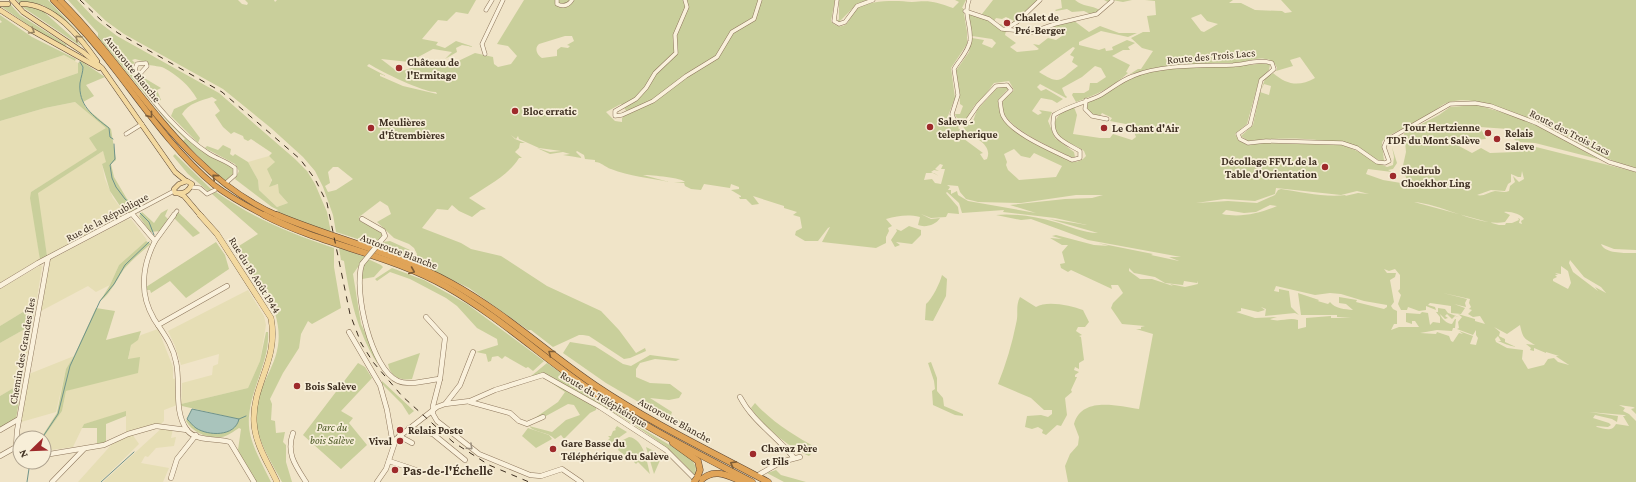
<svg xmlns="http://www.w3.org/2000/svg" width="1636" height="482" font-family="'Crimson Pro',serif">
	<rect width="100%" height="100%" fill="#f0e4c8"/>
	<g fill="#e6deb5">
		<path d="M 64,55 L 78,63 L 78,73 L 0,100 L 0,76 Z"/>
		<path d="M 75,102 L 107,128 L 98,150 L 31,192 L 40,260 L 0,284 L 0,121 L 45,108 Z"/>
		<path d="M 103,151 L 107,162 L 102,164 L 105,179 L 113,198 L 124,212 L 122,213 L 124,217 L 47,256 L 37,193 Z"/>
		<path d="M 269,156 L 275,162 L 270,186 L 279,184 L 279,193 L 288,203 L 277,207 L 259,190 L 258,180 L 248,162 Z"/>
		<path d="M 131,219 L 147,240 L 119,265 L 110,285 L 96,292 L 88,286 L 41,311 L 50,260 L 126,220 Z"/>
		<path d="M 41,265 L 42,267 L 36,304 L 0,326 L 0,289 Z"/>
		<path d="M 248,290 L 264,316 L 266,325 L 260,361 L 248,388 L 181,404 L 182,383 L 212,375 L 213,366 L 218,364 L 219,354 L 181,365 L 175,346 L 168,331 Z"/>
		<path d="M 32,325 L 22,383 L 0,396 L 0,343 Z"/>
		<path d="M 158,329 L 173,367 L 173,379 L 176,378 L 177,405 L 164,410 L 164,421 L 161,424 L 126,434 L 126,412 L 84,424 L 73,447 L 44,451 L 43,438 L 62,411 L 66,391 L 85,385 L 128,360 L 131,345 L 141,335 Z"/>
		<path d="M 74,356 L 66,369 L 56,412 L 21,422 L 29,374 Z"/>
		<path d="M 163,427 L 173,429 L 171,438 L 176,437 L 174,446 L 156,448 L 148,457 L 145,456 L 141,463 L 169,468 L 163,482 L 103,482 Z"/>
		<path d="M 132,434 L 139,444 L 100,482 L 78,482 L 113,443 Z"/>
	</g>
	<g fill="#c9cf9b" fill-rule="evenodd">
		<path d="M 17,0 L 48,0 L 89,44 L 43,5 L 19,3 Z"/>
		<path d="M 68,0 L 77,0 L 95,19 L 117,36 L 219,93 L 295,159 L 307,171 L 315,184 L 327,212 L 331,233 L 302,223 L 277,211 L 278,210 L 272,207 L 235,179 L 239,171 L 235,164 L 205,148 L 207,146 L 218,150 L 223,145 L 231,149 L 230,154 L 233,156 L 235,154 L 248,162 L 258,180 L 259,190 L 277,207 L 288,203 L 279,193 L 278,184 L 269,187 L 272,180 L 267,169 L 275,162 L 269,156 L 272,153 L 251,139 L 248,141 L 244,139 L 243,136 L 234,132 L 231,134 L 223,127 L 215,115 L 220,111 L 214,102 L 217,100 L 212,97 C 200,101 189,103 182,114 L 200,138 L 198,143 L 171,116 L 174,109 L 197,99 C 190,86 177,75 164,68 C 160,66 153,66 149,65 L 146,62 L 135,59 L 132,60 L 135,63 L 131,65 C 142,93 170,123 192,143 C 203,152 218,158 230,166 L 233,168 L 234,173 L 226,181 L 208,166 L 183,141 L 185,139 L 167,121 L 98,37 L 98,33 Z"/>
		<path d="M 84,0 L 238,0 L 242,4 L 247,5 L 248,3 L 245,0 L 274,0 L 275,2 L 277,0 L 476,0 L 468,14 L 456,12 L 447,21 L 438,20 L 422,39 L 438,42 L 436,45 L 445,48 L 456,41 L 474,47 L 462,45 L 456,48 L 457,52 L 445,59 L 452,52 L 433,49 L 409,62 L 381,59 L 398,72 L 425,64 L 446,62 L 452,64 L 475,53 L 493,57 L 494,64 L 498,67 L 511,64 L 517,56 L 508,46 L 497,44 L 524,0 L 835,0 L 831,21 C 834,25 839,28 845,25 C 850,22 852,12 857,8 C 871,0 896,0 912,2 C 931,0 936,2 953,8 L 959,2 L 955,0 L 966,0 L 962,8 L 963,8 L 967,32 L 967,44 L 951,68 L 955,98 L 948,116 L 952,121 L 960,126 L 958,128 L 964,132 L 960,136 L 983,153 L 980,154 L 984,160 L 987,159 C 993,145 975,138 965,130 L 963,126 L 973,121 L 977,110 L 998,87 L 1006,87 L 1008,89 L 998,100 C 998,133 1044,147 1069,161 C 1075,163 1081,162 1086,156 L 1084,151 C 1078,146 1072,145 1067,142 C 1045,131 1054,112 1074,107 L 1077,115 L 1073,134 L 1100,138 L 1110,138 L 1113,134 L 1132,140 L 1136,137 L 1131,125 L 1110,121 L 1112,118 L 1102,113 L 1099,117 L 1093,115 L 1087,108 L 1088,102 C 1106,96 1119,84 1136,76 C 1154,68 1231,63 1252,65 C 1258,64 1263,61 1270,65 L 1269,70 L 1259,80 L 1247,124 L 1235,134 L 1238,139 L 1247,145 L 1264,143 L 1341,145 C 1358,149 1371,160 1387,167 L 1393,165 L 1394,157 L 1392,147 L 1397,163 L 1393,169 L 1388,170 L 1392,172 L 1368,169 L 1366,174 L 1383,180 L 1401,183 L 1402,181 L 1407,184 L 1406,177 L 1402,170 L 1406,152 L 1404,133 L 1439,115 L 1450,107 L 1477,105 L 1518,117 L 1544,128 L 1598,159 L 1535,143 L 1519,142 L 1515,140 L 1508,129 L 1480,127 L 1486,139 L 1475,140 L 1468,136 L 1455,141 L 1459,146 L 1472,153 L 1481,148 L 1490,153 L 1516,152 L 1519,147 L 1536,147 L 1636,172 L 1636,250 L 1614,249 L 1601,244 C 1605,254 1626,253 1636,253 L 1636,414 L 1631,409 L 1635,408 L 1633,407 L 1619,405 L 1625,408 L 1623,411 L 1629,414 L 1636,421 L 1636,482 L 1068,482 L 1065,466 L 1070,454 L 1078,445 L 1079,437 L 1074,424 C 1082,396 1117,406 1139,409 L 1153,334 L 1136,329 L 1141,329 L 1141,327 L 1145,326 L 1122,324 L 1111,308 L 1113,303 L 1123,293 L 1118,285 L 1111,285 L 1112,289 L 1071,270 L 1068,272 L 1061,268 L 1060,264 L 1065,263 L 1062,252 L 1068,245 L 1062,245 L 1050,238 L 1062,239 L 1052,236 L 1056,235 L 1094,245 L 1109,246 L 1098,243 L 1153,254 L 1151,255 L 1179,261 L 1169,257 L 1181,257 L 1088,240 L 1031,219 L 1021,220 L 996,215 C 1014,213 1037,217 1055,222 C 1069,226 1083,233 1098,233 L 1049,219 L 1087,225 L 1055,218 L 1003,212 L 1004,210 L 962,213 L 959,203 L 947,192 L 946,193 L 958,207 L 959,214 L 948,213 L 946,217 L 931,218 L 921,214 L 931,219 L 940,218 C 936,225 925,228 918,225 L 920,217 C 907,214 898,216 886,219 L 892,226 L 888,228 L 889,231 L 886,237 L 886,243 L 876,248 L 822,242 L 830,227 L 828,228 L 818,241 L 805,241 L 795,235 L 796,231 L 802,228 L 800,217 L 793,215 L 797,212 L 784,208 L 784,206 L 753,196 L 759,204 L 752,205 L 746,199 L 740,199 L 739,197 L 741,197 L 741,196 L 731,190 L 739,189 L 739,187 L 731,184 L 730,188 L 704,184 L 701,190 L 691,189 L 685,186 L 684,183 L 674,182 L 685,182 C 682,178 653,175 643,175 L 669,182 C 650,178 629,176 611,169 C 605,167 601,162 595,162 L 595,160 L 585,159 L 584,155 L 577,151 L 576,152 L 582,158 L 563,155 L 570,154 L 563,152 L 550,154 L 537,148 L 550,152 L 561,151 L 539,148 L 519,139 L 518,136 L 516,139 L 511,135 L 515,139 L 525,143 L 520,143 L 519,148 L 515,152 L 522,158 L 519,158 C 509,175 485,187 469,198 L 486,209 L 481,210 L 472,217 L 459,211 L 452,205 L 448,210 L 437,209 L 422,228 L 461,243 L 471,249 L 501,256 L 547,286 L 601,311 L 619,330 L 636,353 L 645,348 L 646,351 L 630,358 L 624,359 L 589,336 L 583,335 L 579,335 L 553,347 L 531,330 L 528,330 L 469,288 L 415,262 L 417,254 L 414,248 L 409,244 L 394,238 L 377,222 L 391,214 L 388,206 L 380,201 L 359,217 L 360,221 L 381,232 L 383,235 L 376,245 L 336,232 L 333,215 L 323,187 L 315,171 L 303,157 L 271,128 L 223,89 L 124,34 L 106,21 ZM 565,36 L 572,36 L 574,41 L 567,45 L 570,46 L 568,48 L 561,47 L 557,50 L 557,56 L 542,58 C 537,55 534,48 539,44 ZM 369,64 C 382,72 425,93 436,92 L 437,94 L 403,86 L 380,76 L 380,74 L 386,76 L 367,66 ZM 621,104 L 628,113 L 622,118 L 622,122 L 615,121 L 606,112 ZM 1014,149 L 1021,156 L 1030,158 L 1034,153 L 1062,166 L 1056,177 L 1019,180 L 1008,170 L 1006,165 L 1007,162 L 1004,154 ZM 940,164 L 943,165 L 941,169 L 945,169 L 941,184 L 935,183 L 932,179 L 924,180 L 926,173 L 934,173 L 939,176 L 931,172 L 934,170 L 939,171 L 935,169 ZM 333,167 L 338,167 L 353,179 L 336,190 L 328,192 L 325,186 L 330,183 L 328,172 ZM 1522,171 L 1524,179 L 1519,182 L 1513,176 L 1515,182 L 1510,186 L 1509,191 C 1504,193 1500,191 1495,191 C 1489,192 1483,197 1477,195 L 1491,190 L 1505,191 L 1508,184 L 1511,182 L 1511,174 L 1518,177 L 1521,177 ZM 947,185 L 958,186 L 960,192 L 966,199 L 978,202 L 1021,203 L 1076,195 L 1103,195 L 1092,198 L 1065,199 L 1010,205 L 1036,213 L 968,201 L 958,195 L 957,191 L 951,194 L 951,190 L 948,190 L 950,187 ZM 1276,188 L 1341,195 L 1357,191 L 1369,194 L 1358,193 L 1345,196 L 1346,195 C 1326,198 1301,192 1281,189 L 1278,190 L 1275,195 L 1257,203 L 1228,201 L 1196,203 L 1224,199 L 1255,201 L 1275,194 ZM 1414,202 C 1441,204 1480,227 1505,222 L 1510,215 L 1504,212 C 1510,211 1521,214 1524,219 L 1521,221 L 1522,224 L 1519,223 L 1520,219 L 1518,218 L 1519,220 L 1512,223 L 1506,223 L 1505,225 L 1499,225 ZM 1270,205 L 1277,206 C 1261,213 1241,218 1222,214 L 1226,210 L 1244,213 L 1256,212 ZM 1570,260 L 1584,277 L 1601,287 L 1606,293 L 1595,287 L 1598,291 L 1573,272 L 1569,263 ZM 1561,266 L 1568,271 L 1571,283 L 1568,289 L 1553,281 L 1553,279 L 1557,277 L 1555,275 L 1558,275 L 1555,273 L 1561,274 ZM 1129,268 L 1134,273 L 1155,277 L 1165,283 L 1183,285 L 1184,281 L 1197,283 L 1197,281 L 1198,284 L 1185,287 L 1170,284 L 1173,286 L 1152,279 L 1140,279 L 1129,271 ZM 1384,269 L 1389,271 L 1395,269 L 1400,275 L 1400,289 L 1398,291 L 1401,295 L 1398,304 L 1401,310 L 1407,310 L 1408,307 L 1419,311 L 1426,310 L 1426,306 L 1436,310 L 1435,307 L 1428,305 L 1430,303 L 1451,306 L 1451,313 L 1461,314 L 1465,308 L 1454,304 L 1466,307 L 1465,303 L 1467,299 L 1443,293 L 1470,299 L 1469,303 L 1471,307 L 1469,309 L 1472,310 L 1468,314 L 1473,317 L 1480,316 L 1485,324 L 1475,321 L 1475,319 L 1458,314 L 1462,317 L 1458,322 L 1459,328 L 1457,329 L 1473,335 L 1476,330 L 1476,335 L 1478,338 L 1476,345 L 1470,344 L 1473,336 L 1459,331 L 1463,334 L 1459,333 L 1453,342 L 1451,341 L 1449,336 L 1437,332 L 1436,334 L 1420,333 L 1437,330 L 1452,331 L 1453,328 L 1455,328 L 1456,319 L 1455,319 L 1452,324 C 1447,324 1441,318 1440,314 L 1445,319 L 1448,318 L 1445,316 L 1447,314 L 1452,319 L 1455,316 L 1459,317 L 1448,313 L 1445,309 L 1438,308 L 1438,312 L 1436,312 L 1440,317 L 1440,323 L 1433,322 L 1430,325 L 1428,313 L 1422,312 L 1420,314 L 1406,313 L 1406,322 L 1412,324 L 1412,321 L 1415,321 L 1419,327 L 1399,327 L 1391,330 L 1394,324 L 1397,324 L 1397,311 L 1393,309 L 1391,306 L 1394,302 L 1390,280 L 1395,277 L 1396,273 L 1387,273 ZM 1276,286 L 1315,295 L 1330,293 L 1341,294 L 1364,301 L 1387,305 L 1387,307 L 1384,309 L 1356,302 L 1357,300 L 1339,297 L 1339,303 L 1346,304 L 1353,310 C 1345,309 1335,309 1330,302 L 1328,304 L 1314,300 L 1318,301 L 1319,300 L 1298,293 L 1301,315 L 1337,315 L 1337,317 L 1351,318 L 1331,318 L 1331,316 L 1306,318 L 1306,327 L 1298,329 L 1298,320 C 1288,317 1279,323 1270,319 L 1277,317 L 1255,318 L 1236,312 L 1241,311 L 1241,308 L 1258,312 L 1265,310 L 1261,307 L 1266,309 L 1265,316 L 1295,313 L 1299,315 L 1291,307 L 1289,291 L 1279,289 L 1279,292 L 1274,291 ZM 1520,325 C 1523,339 1524,338 1535,345 L 1526,344 L 1531,348 L 1530,350 L 1534,351 L 1534,348 L 1546,353 L 1546,352 L 1559,356 L 1556,356 L 1557,357 L 1569,365 L 1558,362 L 1554,358 L 1548,359 L 1544,365 L 1528,369 L 1522,359 L 1523,350 L 1507,348 L 1496,342 L 1495,339 L 1498,336 L 1501,341 L 1498,341 C 1506,344 1507,345 1516,347 L 1505,342 L 1505,339 L 1499,336 L 1500,332 L 1494,327 L 1507,334 ZM 1589,412 L 1624,415 L 1626,416 L 1623,416 L 1629,426 L 1616,424 C 1612,432 1605,429 1597,427 L 1596,426 L 1608,427 L 1611,425 L 1609,423 L 1593,418 L 1595,415 L 1612,419 L 1617,422 L 1618,416 Z"/>
		<path d="M 839,0 L 867,0 L 856,5 L 839,22 L 837,22 L 839,19 Z"/>
		<path d="M 993,0 L 1038,0 L 1017,21 L 1005,28 L 999,25 L 1001,24 L 1005,28 L 1014,21 L 1006,17 L 1002,19 L 996,18 L 994,21 L 982,14 Z"/>
		<path d="M 1061,0 L 1075,0 C 1083,7 1091,5 1100,10 L 1108,2 L 1104,0 L 1132,0 L 1123,2 L 1112,0 L 1102,10 L 1092,15 L 1084,11 L 1072,12 L 1067,9 L 1056,11 L 1055,10 L 1062,8 Z"/>
		<path d="M 1145,0 L 1233,0 L 1229,3 L 1241,3 L 1255,10 L 1282,11 L 1285,13 L 1292,12 L 1281,0 L 1636,0 L 1636,168 C 1607,162 1585,146 1559,132 C 1541,123 1522,115 1503,109 C 1486,103 1467,97 1449,102 C 1442,104 1438,109 1431,113 C 1417,122 1401,129 1386,137 L 1382,142 L 1384,161 L 1382,161 C 1373,159 1363,150 1352,147 C 1319,137 1282,137 1248,141 L 1241,136 L 1253,125 L 1260,92 L 1269,95 L 1271,86 L 1264,84 L 1261,90 L 1265,79 L 1273,73 C 1287,85 1299,87 1315,78 L 1300,57 L 1290,60 L 1293,66 L 1276,71 L 1277,68 C 1275,63 1271,59 1265,59 C 1256,57 1244,63 1235,63 C 1199,65 1165,67 1130,74 L 1138,69 L 1141,69 L 1153,51 L 1142,48 L 1131,38 L 1143,32 L 1150,32 L 1147,16 L 1156,15 L 1155,1 ZM 1201,14 L 1207,21 L 1218,24 L 1204,32 L 1201,31 L 1191,18 Z"/>
		<path d="M 11,5 L 20,15 L 67,45 L 65,46 L 37,31 L 2,7 Z"/>
		<path d="M 25,5 L 39,9 L 44,12 L 81,45 L 79,45 L 21,6 Z"/>
		<path d="M 967,13 L 985,18 L 1006,31 L 1005,35 L 1016,43 L 1010,47 L 1017,52 L 1037,50 L 1039,49 L 1033,44 L 1039,45 L 1048,38 L 1056,40 L 1065,34 L 1053,26 L 1073,20 L 1089,32 L 1100,26 L 1119,33 L 1137,33 L 1128,37 L 1101,31 L 1079,42 L 1079,45 L 1099,50 L 1105,48 L 1106,51 L 1113,50 L 1112,47 L 1127,40 L 1135,43 L 1128,47 L 1130,50 L 1123,50 L 1112,56 L 1130,65 L 1126,72 L 1128,73 C 1113,87 1096,95 1076,102 L 1072,95 L 1073,93 L 1084,93 L 1089,90 L 1090,83 L 1097,83 L 1106,77 L 1101,68 L 1095,66 L 1082,77 L 1062,88 L 1065,95 L 1067,97 L 1066,98 L 1040,84 L 1037,87 L 1041,91 L 1046,89 L 1063,99 L 1057,103 L 1052,100 L 1041,98 L 1032,111 L 1038,115 L 1042,113 L 1039,110 L 1052,112 L 1048,121 L 1055,138 L 1074,152 L 1075,157 L 1070,157 C 1055,148 994,125 1003,101 C 1005,97 1011,94 1014,90 L 1009,81 L 994,83 L 985,95 L 974,106 L 966,120 L 961,121 L 956,117 L 955,114 L 960,114 L 963,106 L 960,104 L 959,87 L 955,72 L 969,52 L 972,38 L 984,40 L 982,44 L 992,48 L 996,43 L 992,39 L 972,36 ZM 1073,47 L 1075,48 L 1070,55 L 1074,57 L 1072,62 L 1078,66 C 1059,80 1061,86 1039,72 Z"/>
		<path d="M 0,15 L 32,37 L 76,59 L 75,61 L 64,55 L 0,76 L 0,23 L 2,22 L 0,20 Z"/>
		<path d="M 81,61 L 105,77 L 86,85 L 94,96 L 83,102 L 86,108 L 111,129 L 116,160 L 111,164 L 114,177 L 127,199 L 138,208 L 130,213 L 128,210 L 124,212 L 110,191 L 102,164 L 106,162 L 103,151 L 38,193 L 47,256 L 40,260 L 30,198 L 31,192 L 97,150 L 89,138 L 106,128 L 75,102 L 45,108 L 0,121 L 0,100 L 78,73 L 78,63 Z"/>
		<path d="M 142,73 L 141,76 L 161,88 L 157,90 L 161,100 L 158,101 L 140,76 Z"/>
		<path d="M 175,154 L 212,190 L 209,192 L 188,174 L 173,156 Z"/>
		<path d="M 216,192 C 255,219 289,233 334,248 L 334,267 L 341,308 L 312,324 L 308,321 L 301,334 L 299,348 L 283,373 L 270,399 L 272,404 L 271,420 L 275,421 L 276,433 L 285,432 L 283,442 L 286,445 L 286,462 L 292,482 L 282,482 C 271,461 255,438 256,414 C 259,374 289,360 275,313 L 234,249 L 258,234 L 212,194 Z"/>
		<path d="M 168,209 L 165,216 L 169,220 L 161,231 L 150,232 L 139,216 L 142,212 L 154,223 L 161,213 Z"/>
		<path d="M 178,212 L 200,233 L 193,237 L 174,218 Z"/>
		<path d="M 909,226 L 921,230 L 921,235 L 912,244 L 896,242 L 900,245 L 895,247 L 891,240 L 897,231 L 896,229 L 901,231 Z"/>
		<path d="M 146,241 L 151,244 C 144,249 130,262 124,269 C 118,278 109,296 100,301 L 110,285 L 119,265 Z"/>
		<path d="M 390,241 L 410,250 L 405,252 L 405,254 L 412,255 L 402,255 L 378,248 L 383,242 Z"/>
		<path d="M 216,242 L 225,255 L 229,269 L 186,298 L 170,281 L 151,293 L 150,290 L 147,290 L 146,287 Z"/>
		<path d="M 339,248 L 365,257 L 353,274 L 361,324 L 379,361 L 377,363 C 357,331 350,298 344,261 L 341,260 Z"/>
		<path d="M 368,259 L 381,265 L 383,267 L 374,277 L 362,279 L 360,270 Z"/>
		<path d="M 392,268 L 424,280 L 467,304 L 544,361 L 533,371 L 528,367 L 526,368 L 505,356 L 502,359 L 498,356 L 492,357 L 491,361 L 488,362 L 486,354 L 476,352 L 498,345 L 497,339 L 477,328 L 457,306 L 446,298 L 410,279 L 390,272 L 377,281 L 375,279 Z"/>
		<path d="M 942,275 L 947,279 L 946,296 L 933,321 L 925,320 L 926,304 C 932,299 940,283 942,275 Z"/>
		<path d="M 1020,297 L 1036,307 C 1048,300 1071,306 1083,310 L 1089,322 L 1085,327 L 1078,327 L 1076,331 L 1082,335 L 1079,336 L 1081,337 L 1084,360 L 1079,363 L 1079,369 L 1075,367 L 1074,370 L 1079,372 L 1075,375 L 1075,377 L 1077,377 L 1071,390 L 1072,392 L 1065,398 L 1067,415 L 1061,426 L 1057,425 L 1046,435 L 1042,433 L 1043,430 L 1038,427 L 1032,429 L 1025,427 L 1027,416 L 1041,415 L 1048,417 L 1052,414 L 1052,410 L 1044,410 L 1031,398 L 998,384 C 1006,364 1012,344 1016,324 C 1019,313 1015,307 1020,297 Z"/>
		<path d="M 36,304 L 32,325 L 0,343 L 0,326 Z"/>
		<path d="M 96,308 L 115,311 L 106,340 L 141,331 L 138,340 L 131,345 L 128,359 L 140,357 L 138,373 L 66,391 L 62,411 L 43,438 L 41,438 L 57,413 L 66,369 L 74,356 Z"/>
		<path d="M 266,332 L 268,332 C 269,348 264,362 259,377 C 241,428 248,436 271,482 L 255,482 L 238,450 L 241,429 L 239,428 C 234,431 228,436 222,437 C 208,439 193,433 186,421 L 187,419 L 196,428 L 239,419 L 182,406 L 181,404 L 248,388 L 260,361 Z"/>
		<path d="M 570,342 L 595,346 L 623,364 L 631,366 L 650,355 L 680,359 L 676,361 L 655,359 L 640,363 L 636,369 L 636,377 L 650,383 L 670,384 L 682,393 L 679,398 L 669,400 L 650,398 L 672,412 L 671,415 L 681,421 L 678,425 L 606,383 L 563,353 Z"/>
		<path d="M 420,353 L 412,379 C 401,381 390,377 388,364 Z"/>
		<path d="M 931,362 L 937,378 L 937,391 L 943,398 L 944,406 L 963,414 L 963,416 L 955,415 L 933,405 L 932,391 L 935,389 L 934,381 L 928,363 Z"/>
		<path d="M 358,363 L 365,367 L 372,378 L 341,411 L 353,418 L 349,423 L 367,445 L 341,469 L 303,435 Z"/>
		<path d="M 547,363 L 610,409 L 691,458 L 696,467 L 695,476 C 687,467 679,458 669,450 C 632,420 588,398 546,374 L 530,377 Z"/>
		<path d="M 543,377 L 596,407 L 596,410 L 590,413 L 564,439 L 561,435 L 555,439 C 547,431 534,433 529,426 L 552,432 L 566,420 L 580,415 L 574,405 L 568,404 L 546,416 L 529,422 L 558,402 L 565,392 Z"/>
		<path d="M 382,381 L 414,411 L 409,415 L 402,404 L 381,383 Z"/>
		<path d="M 22,383 L 16,419 L 0,429 L 0,396 Z"/>
		<path d="M 755,403 C 772,422 795,436 817,448 L 809,456 C 790,448 762,426 751,408 Z"/>
		<path d="M 126,411 L 126,416 L 106,424 L 106,443 L 97,445 L 97,428 L 82,428 L 84,424 Z"/>
		<path d="M 617,426 L 627,432 L 617,439 L 612,447 L 606,442 L 610,438 L 608,436 L 611,436 L 613,431 L 616,430 L 615,429 Z"/>
		<path d="M 528,428 L 549,435 L 552,439 L 536,448 L 522,436 Z"/>
		<path d="M 629,437 C 644,439 647,462 650,474 L 638,462 L 636,464 L 634,462 L 635,460 L 632,461 L 629,458 L 630,456 L 627,457 L 618,450 L 621,441 Z"/>
		<path d="M 646,447 L 658,453 L 661,458 L 654,474 Z"/>
		<path d="M 776,470 L 781,475 L 806,482 L 784,482 L 767,473 Z"/>
	</g>
	<path fill="#a9c4bc" stroke="#6f938a" d="M 192,409 L 239,419 C 235,437 208,436 196,428 C 193,426 190,422 187,419 Z"/>
	<g fill="none" stroke-linecap="round" stroke-linejoin="round">
		<g stroke="#6f938a" stroke-width="1">
			<path d="M 80,62 L 83,67 C 83,72 81,77 80,83 C 78,105 93,116 109,128 L 110,137 L 113,139"/>
			<path d="M 114,144 L 115,159 L 110,165 L 112,178 L 116,187 L 125,199 L 137,209"/>
			<path d="M 140,213 L 149,222 L 154,235"/>
			<path d="M 239,419 L 246,416"/>
			<path d="M 42,438 L 58,414 L 70,366 L 100,301 L 114,284 L 125,265 L 149,242"/>
			<path d="M 27,482 L 30,462"/>
			<path d="M 101,482 L 134,452"/>
		</g>
		<defs>
			<g id="minor-far1">
				<path d="M 557,0 L 557,4 C 563,7 568,6 572,0"/>
				<path d="M 685,0 L 687,7 L 675,35 L 676,53 L 655,73 L 646,88 L 636,99 L 615,111 L 615,116 L 622,115 L 653,101 L 686,76 L 717,57 L 732,32 L 754,19 L 760,0"/>
				<path d="M 837,0 L 834,21 L 839,24 L 845,22 L 857,6 L 873,0"/>
				<path d="M 969,0 C 963,15 972,26 970,41 C 968,52 959,60 954,69 L 958,95 L 952,114 L 954,120 L 959,122 L 967,121 L 978,105 L 996,86 L 1007,85 L 1011,90 L 1000,101 C 1001,106 1001,112 1003,116 C 1012,134 1054,151 1072,160 L 1080,158 L 1080,151 C 1063,141 1049,138 1054,115 C 1068,106 1084,103 1099,96 C 1110,90 1121,80 1133,76 C 1162,64 1202,66 1233,65 C 1247,64 1259,59 1272,63 L 1274,69 L 1261,80 L 1250,125 L 1238,134 L 1240,139 L 1248,143 L 1266,141 L 1342,143 L 1357,148 L 1377,162 L 1385,163 L 1389,161 L 1384,147 L 1387,140 L 1450,104 L 1475,103 L 1491,106 L 1536,123 L 1609,162 L 1636,170"/>
				<path d="M 486,10 L 492,0"/>
				<path d="M 965,11 L 989,19 L 1002,29 L 1032,32 L 1055,24 L 1097,14 L 1112,1"/>
				<path d="M 1006,29 L 1017,22 L 1040,0"/>
				<path d="M 485,54 L 482,44 L 503,0"/>
				<path d="M 146,63 L 147,66 L 138,76 L 135,69 L 137,64 Z"/>
				<path d="M 138,76 C 149,101 185,138 208,153 C 217,159 227,161 235,168 L 235,175 L 227,182"/>
				<path d="M 1086,100 L 1085,109 L 1092,116 L 1107,119"/>
				<path d="M 126,134 L 142,124"/>
				<path d="M 192,187 L 200,188 L 207,194 L 215,190"/>
				<path d="M 132,214 L 134,216"/>
				<path d="M 127,216 L 174,191"/>
				<path d="M 173,216 L 177,211"/>
			</g>
			<g id="minor">
				<path d="M 133,215 L 155,241 C 142,266 139,294 154,319 C 163,333 173,345 176,362 C 181,383 173,411 187,430 C 196,442 218,438 230,442 L 254,482"/>
				<path d="M 362,219 L 383,231 L 385,236 L 380,242"/>
				<path d="M 155,241 L 174,215"/>
				<path d="M 362,264 C 353,290 371,369 398,381 C 409,386 428,380 440,379"/>
				<path d="M 0,286 L 38,263 L 129,215"/>
				<path d="M 426,317 L 445,338 L 440,379 L 433,406 L 433,414 L 437,421 L 479,454 L 530,475 L 541,476 L 562,469 L 581,482"/>
				<path d="M 158,325 L 227,286"/>
				<path d="M 349,332 L 380,385 L 387,410 L 393,444"/>
				<path d="M 740,397 C 753,422 777,436 794,458"/>
				<path d="M 470,402 L 510,413 L 519,421 L 527,424 L 543,417"/>
				<path d="M 446,403 L 460,385 L 473,352"/>
				<path d="M 409,428 L 433,434 L 465,460"/>
				<path d="M 0,430 L 19,419"/>
				<path d="M 293,433 C 286,453 295,465 306,482"/>
				<path d="M 399,436 L 412,443"/>
				<path d="M 16,447 L 17,431 L 48,258"/>
				<path d="M 16,447 L 20,452"/>
				<path d="M 44,455 L 104,445 L 128,434 L 156,426 L 187,430"/>
				<path d="M 0,456 L 16,447"/>
				<path d="M 389,461 L 416,470"/>
				<path d="M 760,474 L 781,462 L 800,457"/>
				<path d="M 171,478 L 177,459 L 196,435"/>
				<path d="M 52,482 L 84,449"/>
				<path d="M 377,482 L 386,469 L 396,439 L 437,407 L 445,404 L 470,401 L 495,390 L 543,375 L 600,407 L 666,450 L 696,480"/>
			</g>
			<g id="major-far1">
				<path d="M 12,0 L 23,12 L 83,52 L 102,68 L 175,172 L 186,181"/>
				<path d="M 0,4 L 8,4"/>
				<path d="M 22,4 C 54,4 80,37 97,61"/>
				<path d="M 0,10 L 31,30 L 99,68"/>
				<path d="M 187,181 L 192,184 C 188,192 184,194 175,193 L 174,189 L 179,184 Z"/>
				<path d="M 180,194 L 184,196 L 201,216"/>
			</g>
			<path id="major" d="M 200,215 L 217,234 L 271,318 C 279,361 252,384 254,422 C 255,444 268,463 277,482"/>
			<g id="highway-far1">
				<path d="M 53,0 C 77,23 99,48 119,75 C 148,113 177,154 214,185 C 230,197 248,207 266,216"/>
				<path d="M 60,0 C 133,72 181,174 279,216"/>
			</g>
			<g id="highway">
				<path d="M 264,215 C 322,245 389,254 447,287 C 498,316 541,356 589,389 C 640,425 697,453 752,482"/>
				<path d="M 277,215 C 334,239 397,253 451,283 C 504,312 547,353 596,386 C 651,423 710,451 768,482"/>
				<path d="M 673,443 L 698,461 L 700,470 L 697,478"/>
				<path d="M 699,482 C 713,467 727,475 743,482"/>
			</g>
		</defs>
		<use href="#minor-far1" stroke="#8d765c" stroke-width="4.5"/>
		<use href="#minor" stroke="#8d765c" stroke-width="5.5"/>
		<use href="#major-far1" stroke="#5b4430" stroke-width="5.5"/>
		<use href="#major" stroke="#5b4430" stroke-width="6"/>
		<use href="#highway-far1" stroke="#5b4430" stroke-width="6"/>
		<use href="#highway" stroke="#5b4430" stroke-width="7"/>
		<use href="#minor-far1" stroke="#faf1dc" stroke-width="3.5"/>
		<use href="#minor" stroke="#faf1dc" stroke-width="4.5"/>
		<use href="#major-far1" stroke="#f3d9a0" stroke-width="4.5"/>
		<use href="#major" stroke="#f3d9a0" stroke-width="5.5"/>
		<use href="#highway-far1" stroke="#e0a458" stroke-width="5"/>
		<use href="#highway" stroke="#e0a458" stroke-width="6"/>
		<path stroke="#3d2e20" stroke-width="1" stroke-dasharray="6 6" stroke-linecap="butt" d="M 80,0 L 103,22 L 118,33 L 222,92 L 300,159 L 315,179 L 327,203 L 350,314 L 361,343 L 373,362 L 402,396 L 453,442 L 489,465 L 529,482"/>
		<defs>
			<path id="minor-bridge" d="M 362,264 L 380,242"/>
			<path id="highway-bridge" d="M 694,482 L 697,478"/>
		</defs>
		<use href="#minor-bridge" stroke="#8d765c" stroke-width="5.5" stroke-linecap="butt"/>
		<use href="#highway-bridge" stroke="#5b4430" stroke-width="7" stroke-linecap="butt"/>
		<use href="#minor-bridge" stroke="#faf1dc" stroke-width="4.5"/>
		<use href="#highway-bridge" stroke="#e0a458" stroke-width="6"/>
	</g>
	<defs><path id="oneway-chevron" d="M-2-3.5L2.5 0L-2 3.5" fill="none" stroke-width="1.6" stroke-linecap="round" stroke-linejoin="round"/></defs>
	<g stroke="#988460">
		<use href="#oneway-chevron" transform="translate(32 31) rotate(31)"/>
		<use href="#oneway-chevron" transform="translate(78 38) rotate(-136)"/>
	</g>
	<g stroke="#7e5d36">
		<use href="#oneway-chevron" transform="translate(150 115) rotate(51)"/>
		<use href="#oneway-chevron" transform="translate(215 177) rotate(-140)"/>
		<use href="#oneway-chevron" transform="translate(412 271) rotate(23)"/>
		<use href="#oneway-chevron" transform="translate(551 353) rotate(-142)"/>
		<use href="#oneway-chevron" transform="translate(733 464) rotate(-152)"/>
	</g>
	<use stroke="#9c907e" href="#oneway-chevron" transform="translate(470 447) rotate(43)"/>
	<g fill="#9e2a2b" stroke="#f7eed8" stroke-width="1.5">
		<circle cx="1007" cy="23" r="4"/>
		<circle cx="399" cy="68" r="4"/>
		<circle cx="515" cy="111" r="4"/>
		<circle cx="930" cy="127" r="4"/>
		<circle cx="371" cy="128" r="4"/>
		<circle cx="1104" cy="128" r="4"/>
		<circle cx="1488" cy="133" r="4"/>
		<circle cx="1497" cy="139" r="4"/>
		<circle cx="1325" cy="167" r="4"/>
		<circle cx="1393" cy="176" r="4"/>
		<circle cx="297" cy="386" r="4"/>
		<circle cx="400" cy="430" r="4"/>
		<circle cx="400" cy="441" r="4"/>
		<circle cx="553" cy="449" r="4"/>
		<circle cx="753" cy="454" r="4"/>
		<circle cx="395" cy="470" r="4"/>
	</g>
	<g text-anchor="middle" stroke-width="3.5" stroke-linejoin="round" paint-order="stroke">
		<g font-size="11" font-weight="bold" fill="#3d2e20" stroke="#f7eed8" text-anchor="start">
			<text x="1015" y="21">Chalet de<tspan x="1015" dy="13">Pré-Berger</tspan></text>
			<text x="407" y="66">Château de<tspan x="407" dy="13">l'Ermitage</tspan></text>
			<text x="523" y="115">Bloc erratic</text>
			<text x="938" y="125">Saleve -<tspan x="938" dy="13">telepherique</tspan></text>
			<text x="379" y="126">Meulières<tspan x="379" dy="13">d'Étrembières</tspan></text>
			<text x="1480" y="131" text-anchor="end">Tour Hertzienne<tspan x="1480" dy="13">TDF du Mont Salève</tspan></text>
			<text x="1112" y="132">Le Chant d'Air</text>
			<text x="1505" y="137">Relais<tspan x="1505" dy="13">Saleve</tspan></text>
			<text x="1317" y="165" text-anchor="end">Décollage FFVL de la<tspan x="1317" dy="13">Table d'Orientation</tspan></text>
			<text x="1401" y="174">Shedrub<tspan x="1401" dy="13">Choekhor Ling</tspan></text>
			<text x="305" y="390">Bois Salève</text>
			<text x="408" y="434">Relais Poste</text>
			<text x="392" y="445" text-anchor="end">Vival</text>
			<text x="561" y="447">Gare Basse du<tspan x="561" dy="13">Téléphérique du Salève</tspan></text>
			<text x="761" y="452">Chavaz Père<tspan x="761" dy="13">et Fils</tspan></text>
		</g>
		<g font-size="11" fill="#3d2e20" stroke="#f7eed8">
			<text transform="translate(1211 56) rotate(-5)" y="4">Route des Trois Lacs</text>
			<text transform="translate(133 69) rotate(51)" y="4">Autoroute Blanche</text>
			<text transform="translate(1570 132) rotate(27)" y="4">Route des Trois Lacs</text>
			<text transform="translate(107 217) rotate(-28)" y="4">Rue de la République</text>
			<text transform="translate(399 251) rotate(21)" y="4">Autoroute Blanche</text>
			<text transform="translate(255 275) rotate(58)" y="4">Rue du 18 Août 1944</text>
			<text transform="translate(22 351) rotate(-80)" y="4">Chemin des Grandes Îles</text>
			<text transform="translate(604 399) rotate(31)" y="4">Route du Téléphérique</text>
			<text transform="translate(675 420) rotate(29)" y="4">Autoroute Blanche</text>
		</g>
		<g font-size="11" font-style="italic" fill="#4d5a26" stroke="#f7eed8">
			<text x="332" y="431">Parc du<tspan x="332" dy="13">bois Salève</tspan></text>
		</g>
		<g font-size="13" font-weight="bold" fill="#3d2e20" stroke="#f7eed8" text-anchor="start">
			<text x="403" y="475">Pas-de-l'Échelle</text>
		</g>
	</g>
	<g transform="translate(32 450) rotate(247)"><circle r="19" fill="#f7eed8" stroke="#ada18e"/>
	<path d="M0-3L7 15L0 10L-7 15Z" fill="#9e2a2b"/>
	<text y="-6" font-size="11" font-weight="bold" text-anchor="middle" fill="#3d2e20">N</text>
	</g>
</svg>
